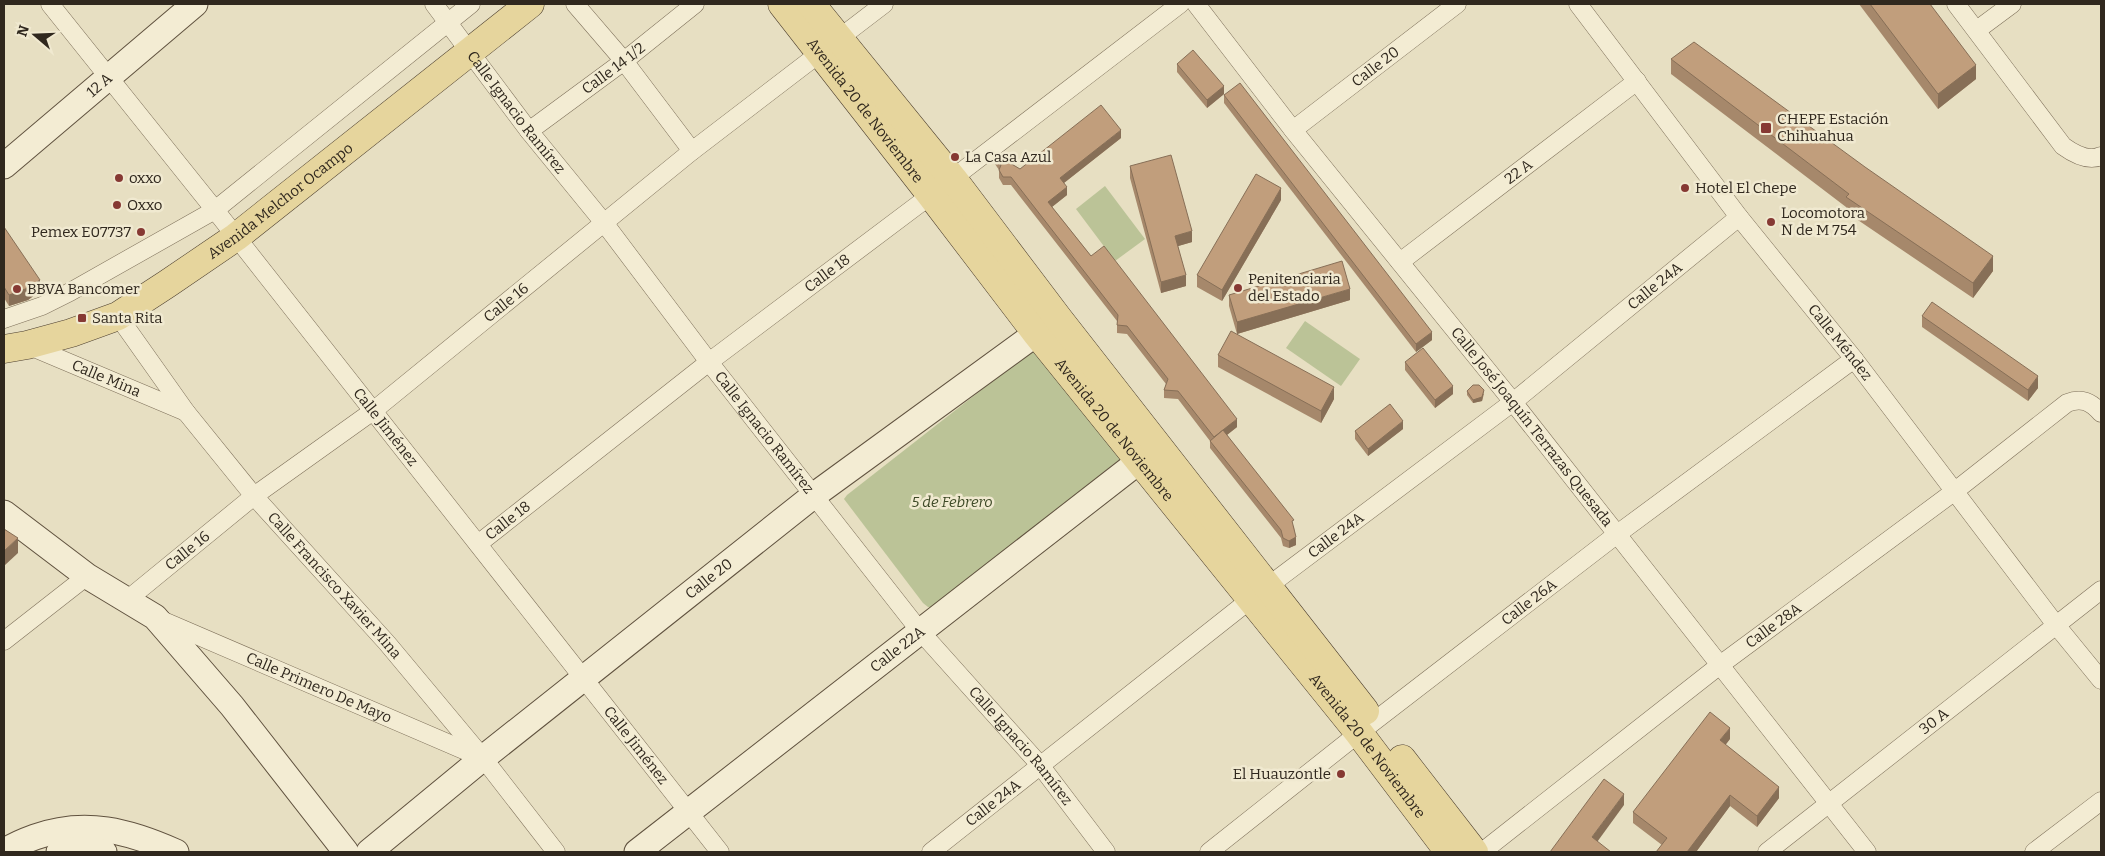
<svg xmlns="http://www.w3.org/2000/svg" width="2105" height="856" font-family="Bitter,serif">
	<rect width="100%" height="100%" fill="#e7dfc2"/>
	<g fill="#bbc397">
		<path d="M 1105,186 L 1145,239 L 1115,261 L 1076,209 Z"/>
		<path d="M 1305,321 L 1360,359 L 1341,386 L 1286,348 Z"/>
		<path d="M 1036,349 L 1120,459 L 933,607 L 928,607 L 923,603 L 844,499 L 847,495 L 1031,351 Z"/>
	</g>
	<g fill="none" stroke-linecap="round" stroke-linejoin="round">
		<defs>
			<g id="minor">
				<path id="s1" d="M 50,4 L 215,210 L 720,852"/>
				<path id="s2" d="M 434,4 L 529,131 L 605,224 L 709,362 L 920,631 L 1040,765 L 1106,852"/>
				<path d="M 575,4 L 624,61 L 692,151"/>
				<path id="s3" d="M 1196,4 L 1293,130 L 1513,402 L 1867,852"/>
				<path id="s4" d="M 1578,4 L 1739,217 L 1854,359 L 2056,625 L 2101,680"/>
				<path d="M 1956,4 L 2063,146 C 2074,154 2088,162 2101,156"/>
				<path d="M 1977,30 L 2012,4"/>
				<path id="s5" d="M 1293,130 L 1457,4"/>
				<path id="s6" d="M 529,131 L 624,61 L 695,4"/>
				<path id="s7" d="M 1400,262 L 1637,81"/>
				<path id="s8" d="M 118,316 L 186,412 L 254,496 L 387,643 L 483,758 L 556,852"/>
				<path d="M 4,319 L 42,306 L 70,292 L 215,210 L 471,4"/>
				<path id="s9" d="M 27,345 L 186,412"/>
				<path id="s10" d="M 478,544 L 709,362 L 931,195 L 1180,4"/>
				<path id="s11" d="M 127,600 L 254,496 L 373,411 L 692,151 L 884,4"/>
				<path id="s12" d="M 159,619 L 480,757"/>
				<path d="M 4,641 L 87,576"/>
				<path id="s13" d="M 931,852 L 1251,599 L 1513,402 L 1739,217"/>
				<path id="s14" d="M 1209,852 L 1359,733 L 1616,535 L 1854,359"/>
				<path id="s15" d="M 1482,852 L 1720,665 L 1955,491 L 2067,403 C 2082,397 2091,402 2101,413"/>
				<path id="s16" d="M 1767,852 L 2101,590"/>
				<path d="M 2034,852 L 2101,801"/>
			</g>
			<g id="secondary">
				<path id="s17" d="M 4,166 L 195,4"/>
				<path d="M 4,513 L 87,576 L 155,617 L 232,706 L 346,852"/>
				<path d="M 4,852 C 13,845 24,841 35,837 C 85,819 129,831 176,852"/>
				<path d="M 59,852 L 75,850 L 104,852"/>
				<path id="s18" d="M 369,852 L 483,758 L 813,496 L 1052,322"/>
				<path id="s19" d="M 637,852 L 1156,448"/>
			</g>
			<g id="primary">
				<path id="s20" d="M 782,4 L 931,195 L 1037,334 L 1359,733 L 1449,852"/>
				<path d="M 811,4 L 953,179 L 1058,318 L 1365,711"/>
				<path id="s21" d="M 4,349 L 27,345 L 71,333 L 118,316 L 167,284 L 236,237 L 530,4"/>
				<path d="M 1402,759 L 1474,852"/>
			</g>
		</defs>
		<use href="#minor" stroke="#7f715b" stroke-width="19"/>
		<use href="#secondary" stroke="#60523f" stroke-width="27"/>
		<use href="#primary" stroke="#4d3f2f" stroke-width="29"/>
		<use href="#minor" stroke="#f3ecd3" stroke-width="18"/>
		<use href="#secondary" stroke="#f3ecd3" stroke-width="25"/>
		<use href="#primary" stroke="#e6d59d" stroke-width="28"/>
	</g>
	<g fill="#a6886b">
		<path d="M 1859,4 L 1930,4 L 1976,79 L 1938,109 Z"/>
		<path d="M 1671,59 L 1993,271 L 1973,298 L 1846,212 L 1846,207 L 1671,74 Z"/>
		<path d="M 1177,64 L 1224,94 L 1207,108 L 1177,72 Z"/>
		<path d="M 1224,95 L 1432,340 L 1416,352 L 1224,103 Z"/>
		<path d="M 1121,138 L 1064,183 L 1067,195 L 1052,207 L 1091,256 L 1237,427 L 1227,435 L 1294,527 L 1296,545 L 1289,548 L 1283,546 L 1281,538 L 1210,448 L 1210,441 L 1178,399 L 1164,398 L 1164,390 L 1166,384 L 1127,334 L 1117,333 L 1117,321 L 1011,185 L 1003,185 L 999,178 L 999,170 L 993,161 L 993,153 L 1020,169 Z"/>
		<path d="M 1130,166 L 1192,242 L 1178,246 L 1186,286 L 1161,293 L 1130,178 Z"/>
		<path d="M 1281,200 L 1222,301 L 1197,287 L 1197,275 Z"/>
		<path d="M 4,227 L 40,291 L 28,300 L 9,306 L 4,298 Z"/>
		<path d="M 1229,295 L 1350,300 L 1237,334 L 1229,306 Z"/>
		<path d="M 1922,316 L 2038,388 L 2028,401 L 1922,327 Z"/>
		<path d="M 1218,355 L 1334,399 L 1321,423 L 1218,367 Z"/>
		<path d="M 1405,362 L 1453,394 L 1435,408 L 1405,370 Z"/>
		<path d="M 1467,391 L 1484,394 L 1482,401 L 1473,403 L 1467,395 Z"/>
		<path d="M 1403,429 L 1368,456 L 1355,439 L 1355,431 Z"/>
		<path d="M 1730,739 L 1725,745 L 1779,798 L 1757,827 L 1730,806 L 1696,852 L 1656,852 L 1662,845 L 1633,823 L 1633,812 Z"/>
	</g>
	<g fill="#876f57">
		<path d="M 1976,65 L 1976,79 L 1938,109 L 1938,94 Z"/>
		<path d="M 1224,86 L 1224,94 L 1207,108 L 1207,100 Z"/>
		<path d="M 1121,130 L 1121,138 L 1060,186 L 1060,178 Z"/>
		<path d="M 1067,187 L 1067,195 L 1048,210 L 1048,202 Z"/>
		<path d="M 1281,188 L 1281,200 L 1222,301 L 1222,290 Z"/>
		<path d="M 1192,231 L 1192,242 L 1175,247 L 1175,236 Z"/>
		<path d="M 1993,256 L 1993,271 L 1973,298 L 1973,283 Z"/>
		<path d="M 1186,275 L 1186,286 L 1161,293 L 1161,282 Z"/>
		<path d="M 40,280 L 40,291 L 28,300 L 9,306 L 9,295 Z"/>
		<path d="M 1350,289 L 1350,300 L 1237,334 L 1237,322 Z"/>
		<path d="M 1432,332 L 1432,340 L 1416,352 L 1416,344 Z"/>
		<path d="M 2038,376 L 2038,388 L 2028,401 L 2028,390 Z"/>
		<path d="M 1453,386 L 1453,394 L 1435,408 L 1435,400 Z"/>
		<path d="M 1334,387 L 1334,399 L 1321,423 L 1321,411 Z"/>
		<path d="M 1484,390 L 1482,401 L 1473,403 L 1473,400 Z"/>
		<path d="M 1237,419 L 1237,427 L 1214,445 L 1214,437 Z"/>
		<path d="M 1403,421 L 1403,429 L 1368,456 L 1368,449 Z"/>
		<path d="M 1296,537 L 1296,545 L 1289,548 L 1289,541 Z"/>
		<path d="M 18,538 L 18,553 L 4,566 L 4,551 Z"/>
		<path d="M 1730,728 L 1730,739 L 1720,752 L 1720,740 Z"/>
		<path d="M 1779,787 L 1779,798 L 1757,827 L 1757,816 Z"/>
		<path d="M 1624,794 L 1624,805 L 1592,849 L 1592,837 Z"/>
		<path d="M 1730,795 L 1730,806 L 1696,852 L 1687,852 Z"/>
	</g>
	<g fill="#c19e7c" stroke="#876f57">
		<path d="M 1870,4 L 1930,4 L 1976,65 L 1938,94 Z"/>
		<path d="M 1694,42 L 1865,167 L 1993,256 L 1973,283 L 1846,197 L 1849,194 L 1671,59 Z"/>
		<path d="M 1193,50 L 1224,86 L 1207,100 L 1177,64 Z"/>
		<path d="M 1240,83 L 1432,332 L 1416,344 L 1224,95 Z"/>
		<path d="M 1101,105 L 1121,130 L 1060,178 L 1067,187 L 1048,202 L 1091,256 L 1104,246 L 1237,419 L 1214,437 L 1178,391 L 1164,390 L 1168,379 L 1127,326 L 1117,325 L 1118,315 L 1011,177 L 1003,177 L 999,170 L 1001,165 L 993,153 L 1020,169 Z"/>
		<path d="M 1171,155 L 1192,231 L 1175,236 L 1186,275 L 1161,282 L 1130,166 Z"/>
		<path d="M 1256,174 L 1281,188 L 1222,290 L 1197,275 Z"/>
		<path d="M 4,227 L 40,280 L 28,288 L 9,295 L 4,287 Z"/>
		<path d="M 1342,261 L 1350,289 L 1237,322 L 1229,295 Z"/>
		<path d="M 1932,302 L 2038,376 L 2028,390 L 1922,316 Z"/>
		<path d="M 1231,331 L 1334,387 L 1321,411 L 1218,355 Z"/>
		<path d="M 1423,348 L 1453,386 L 1435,400 L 1405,362 Z"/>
		<path d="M 1473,385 L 1479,385 L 1484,390 L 1482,397 L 1473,400 L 1467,391 Z"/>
		<path d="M 1390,404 L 1403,421 L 1368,449 L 1355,431 Z"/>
		<path d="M 1223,430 L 1294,520 L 1292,521 L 1296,537 L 1289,541 L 1283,538 L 1281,530 L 1210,441 Z"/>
		<path d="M 4,529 L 18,538 L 4,551 Z"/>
		<path d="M 1710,712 L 1730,728 L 1720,740 L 1779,787 L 1757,816 L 1730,795 L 1687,852 L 1656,852 L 1667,838 L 1633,812 Z"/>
		<path d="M 1604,779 L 1624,794 L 1592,837 L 1611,852 L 1550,852 Z"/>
	</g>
	<g fill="#863933" stroke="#f0e9d0" stroke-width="2">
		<rect x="1760" y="122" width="12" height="12" rx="2.5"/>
		<circle cx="955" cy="157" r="5"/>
		<circle cx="119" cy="178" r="5"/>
		<circle cx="1685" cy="188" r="5"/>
		<circle cx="117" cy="205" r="5"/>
		<circle cx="1771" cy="222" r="5"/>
		<circle cx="141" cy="232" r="5"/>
		<circle cx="1238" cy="288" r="5"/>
		<circle cx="17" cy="289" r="5"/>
		<rect x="77" y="313" width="10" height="10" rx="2.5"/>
		<circle cx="1341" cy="774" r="5"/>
	</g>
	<g text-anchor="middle" stroke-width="5" stroke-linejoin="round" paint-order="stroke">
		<g font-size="15" fill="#30281e" stroke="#f0e9d0">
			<text dy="5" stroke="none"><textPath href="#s5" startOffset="104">Calle 20</textPath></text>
			<text dy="5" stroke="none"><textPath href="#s6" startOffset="105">Calle 14 1/2</textPath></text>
			<text dy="5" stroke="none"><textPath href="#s17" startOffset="125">12 A</textPath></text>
			<text dy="5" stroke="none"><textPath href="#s20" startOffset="135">Avenida 20 de Noviembre</textPath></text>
			<text dy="5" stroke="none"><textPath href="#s2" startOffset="136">Calle Ignacio Ramírez</textPath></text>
			<text dy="5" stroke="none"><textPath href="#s7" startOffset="149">22 A</textPath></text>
			<text dy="5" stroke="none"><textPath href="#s21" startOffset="318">Avenida Melchor Ocampo</textPath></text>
			<text dy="5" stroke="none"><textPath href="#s10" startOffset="442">Calle 18</textPath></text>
			<text dy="5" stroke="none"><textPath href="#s13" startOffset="919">Calle 24A</textPath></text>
			<text dy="5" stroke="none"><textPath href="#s11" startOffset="482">Calle 16</textPath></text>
			<text dy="5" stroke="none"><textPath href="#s4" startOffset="428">Calle Méndez</textPath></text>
			<text dy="5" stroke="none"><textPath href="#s9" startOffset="86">Calle Mina</textPath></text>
			<text dy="5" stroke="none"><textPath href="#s1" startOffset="540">Calle Jiménez</textPath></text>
			<text dy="5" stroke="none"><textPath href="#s3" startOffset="540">Calle José Joaquín Terrazas Quesada</textPath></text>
			<text dy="5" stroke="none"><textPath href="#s20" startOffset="540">Avenida 20 de Noviembre</textPath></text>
			<text dy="5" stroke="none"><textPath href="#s2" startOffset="541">Calle Ignacio Ramírez</textPath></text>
			<text dy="5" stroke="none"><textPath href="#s10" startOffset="38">Calle 18</textPath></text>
			<text dy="5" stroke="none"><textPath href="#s13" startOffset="514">Calle 24A</textPath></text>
			<text dy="5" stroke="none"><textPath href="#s11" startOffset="78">Calle 16</textPath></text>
			<text dy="5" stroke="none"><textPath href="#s18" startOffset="436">Calle 20</textPath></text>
			<text dy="5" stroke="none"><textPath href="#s8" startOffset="346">Calle Francisco Xavier Mina</textPath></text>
			<text dy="5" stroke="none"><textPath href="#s14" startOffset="406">Calle 26A</textPath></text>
			<text dy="5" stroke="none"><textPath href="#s15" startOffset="369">Calle 28A</textPath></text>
			<text dy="5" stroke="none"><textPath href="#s19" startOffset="330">Calle 22A</textPath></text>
			<text dy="5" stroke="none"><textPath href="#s12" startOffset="174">Calle Primero De Mayo</textPath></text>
			<text dy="5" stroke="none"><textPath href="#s16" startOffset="212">30 A</textPath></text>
			<text dy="5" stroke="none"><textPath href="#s20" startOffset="945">Avenida 20 de Noviembre</textPath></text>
			<text dy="5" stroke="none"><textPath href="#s1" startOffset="945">Calle Jiménez</textPath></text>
			<text dy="5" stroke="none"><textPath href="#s2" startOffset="946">Calle Ignacio Ramírez</textPath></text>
			<text dy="5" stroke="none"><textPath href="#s13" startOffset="79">Calle 24A</textPath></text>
		</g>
		<g font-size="15" fill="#30281e" stroke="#f0e9d0" text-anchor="start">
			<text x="1777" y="124">CHEPE Estación<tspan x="1777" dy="17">Chihuahua</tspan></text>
			<text x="965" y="162">La Casa Azul</text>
			<text x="129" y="183">oxxo</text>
			<text x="1695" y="193">Hotel El Chepe</text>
			<text x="127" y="210">Oxxo</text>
			<text x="1781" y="218">Locomotora<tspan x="1781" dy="17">N de M 754</tspan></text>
			<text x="131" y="237" text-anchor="end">Pemex E07737</text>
			<text x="1248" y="284">Penitenciaria<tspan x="1248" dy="17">del Estado</tspan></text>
			<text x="27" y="294">BBVA Bancomer</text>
			<text x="92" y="323">Santa Rita</text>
			<text x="1331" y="779" text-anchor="end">El Huauzontle</text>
		</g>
		<g font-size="15" font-style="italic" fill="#3e4a27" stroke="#f0e9d0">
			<text x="952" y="507">5 de Febrero</text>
		</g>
	</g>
	<rect width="2105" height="856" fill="none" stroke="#30281e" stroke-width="10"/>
	<g transform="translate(35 35) rotate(289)" stroke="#f0e9d0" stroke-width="4" paint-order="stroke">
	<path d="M0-4L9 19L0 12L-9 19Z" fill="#30281e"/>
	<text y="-8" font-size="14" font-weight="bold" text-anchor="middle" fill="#30281e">N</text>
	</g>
</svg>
